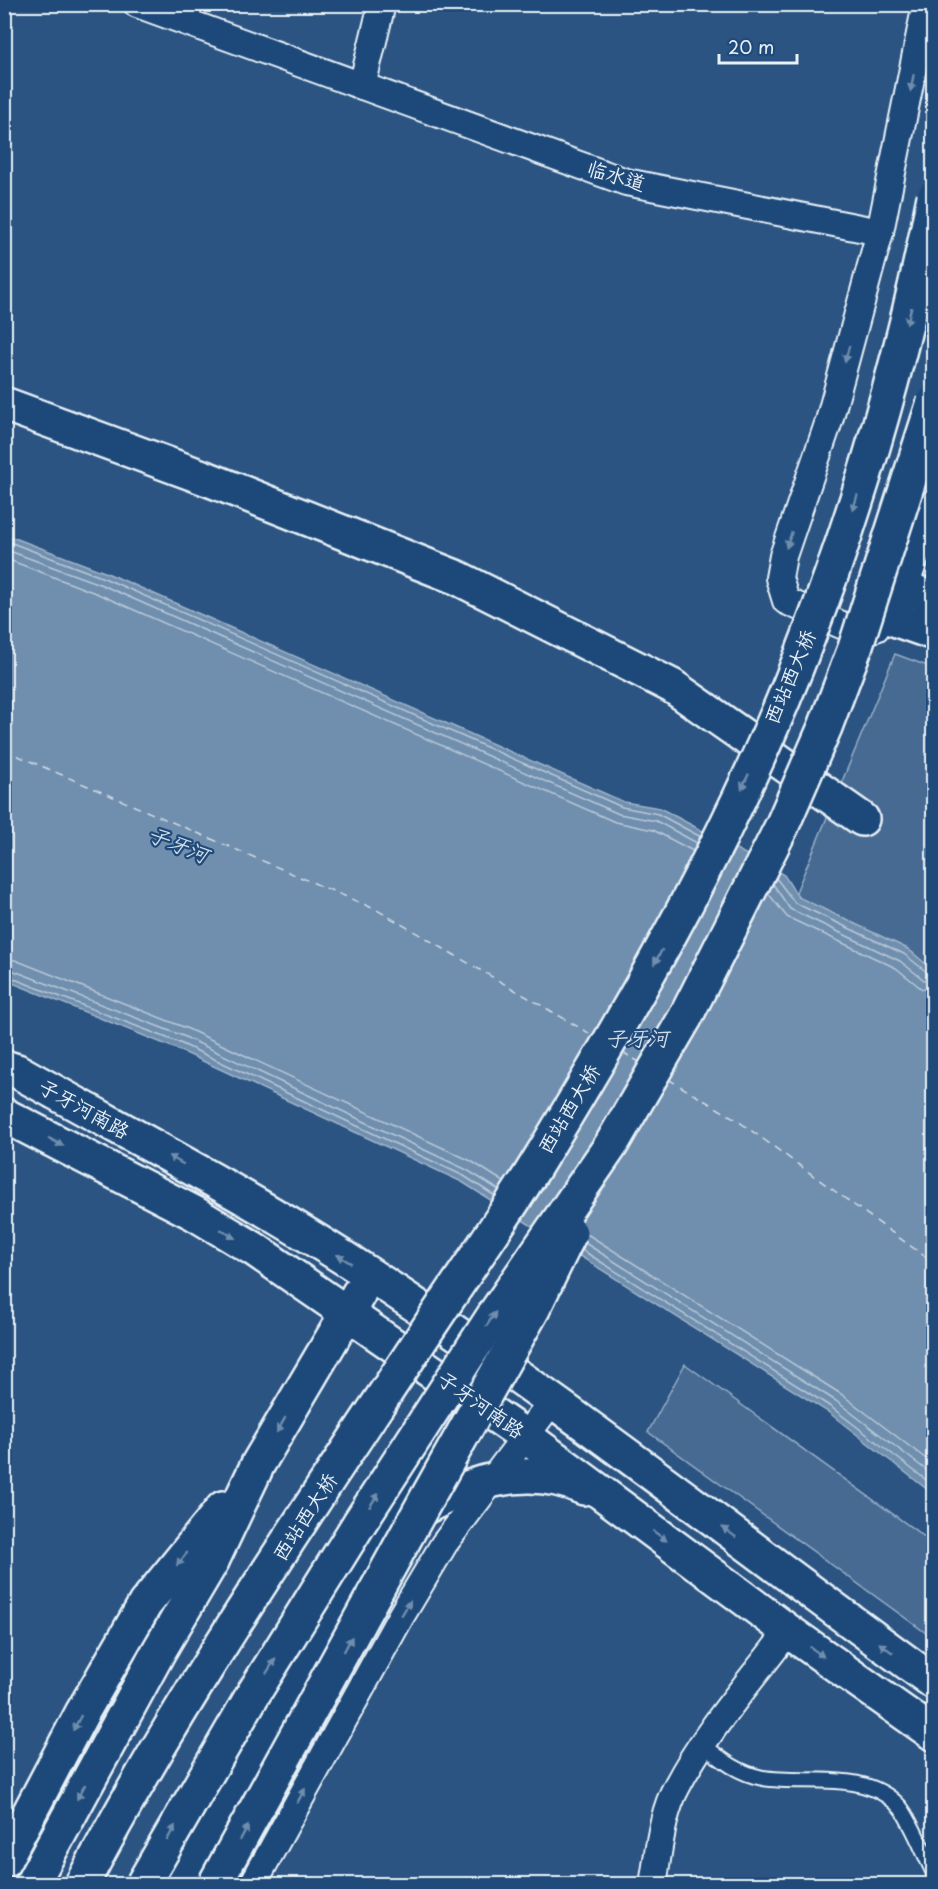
<svg xmlns="http://www.w3.org/2000/svg" width="938" height="1889" font-family="'Playpen Sans','LXGW WenKai TC',sans-serif">
	<rect width="100%" height="100%" fill="#2b5482"/>
	<filter id="ink" filterUnits="userSpaceOnUse"><feTurbulence type="fractalNoise" baseFrequency=".0167" numOctaves="2"/><feDisplacementMap in="SourceGraphic" scale="12" xChannelSelector="R" yChannelSelector="G"/><feConvolveMatrix kernelMatrix="1 2 1 2 8 2 1 2 1" color-interpolation-filters="sRGB"/></filter>
	<g filter="url(#ink)">
		<g fill="#476b93" stroke="#98aec6" stroke-width="1.5">
			<path d="M 895,654 L 933,668 L 933,1058 L 769,957 Z"/>
			<path d="M 685,1364 L 933,1543 L 933,1638 L 648,1432 Z"/>
		</g>
		<path fill="#708ead" stroke="#a0b6cb" stroke-width="1.5" d="M 4,534 L 107,573 L 624,802 L 660,808 L 784,875 L 798,897 L 908,949 L 933,970 L 933,1494 L 828,1412 L 462,1182 L 177,1049 L 5,980 Z"/>
		<g fill="none" stroke-linecap="round" stroke-linejoin="round">
			<g stroke="#b8c9da" stroke-width="1.5">
				<path d="M 4,540 L 104,578 L 622,807 L 658,814 L 701,837"/>
				<path d="M 4,549 L 102,585 L 619,814 L 656,821 L 697,843"/>
				<path d="M 4,558 L 98,594 L 615,822 L 653,830 L 693,851"/>
				<path d="M 776,878 L 795,903 L 904,954 L 928,973 L 934,974"/>
				<path d="M 773,884 L 790,909 L 900,961 L 924,980 L 934,982"/>
				<path d="M 768,893 L 787,917 L 896,968 L 922,989 L 934,991"/>
				<path d="M 4,958 L 15,960 L 186,1028 L 471,1161 L 504,1182"/>
				<path d="M 4,967 L 183,1036 L 467,1170 L 499,1190"/>
				<path d="M 4,975 L 180,1043 L 464,1176 L 495,1196"/>
				<path d="M 587,1234 L 841,1394 L 934,1465"/>
				<path d="M 585,1243 L 836,1401 L 934,1476"/>
				<path d="M 582,1250 L 831,1407 L 934,1486"/>
			</g>
			<g stroke="#d0dde9" stroke-width="1.5" stroke-dasharray="8 6" stroke-linecap="butt">
				<path d="M 4,750 L 377,910 L 594,1036"/>
				<path d="M 622,1052 L 641,1063"/>
				<path d="M 668,1079 L 734,1118 L 934,1263"/>
			</g>
			<defs>
				<path id="service" d="M 703,1745 C 722,1760 738,1773 763,1778 C 807,1785 866,1769 900,1807 C 911,1820 925,1856 934,1873"/>
				<g id="minor">
					<path d="M 137,4 L 626,182 L 880,232"/>
					<path d="M 362,86 L 382,4"/>
					<path d="M 899,604 L 934,504"/>
					<path d="M 876,628 L 860,633 L 786,601 L 779,578 L 783,556 L 829,421 L 880,232 L 926,4"/>
					<path d="M 253,1884 L 401,1616 L 444,1544 L 552,1401"/>
					<path d="M 653,1884 C 659,1852 661,1815 677,1786 C 706,1730 751,1681 788,1631"/>
				</g>
				<g id="tertiary">
					<path d="M 4,404 L 208,479 L 458,578 L 672,686 L 862,819"/>
					<path d="M 905,588 L 934,599"/>
					<path d="M 894,619 L 934,633"/>
				</g>
				<g id="secondary">
					<path d="M 4,1067 L 17,1071 C 136,1138 258,1201 372,1276 C 565,1403 747,1547 934,1682"/>
					<path d="M 4,1115 L 194,1213 L 254,1249 L 525,1436 L 788,1631 L 934,1734"/>
					<path d="M 409,1516 C 463,1485 524,1460 584,1488"/>
					<path d="M 4,1861 L 82,1713 L 145,1604 L 223,1508"/>
					<path d="M 32,1884 L 160,1649 L 212,1561 L 258,1464 L 359,1293"/>
					<path d="M 176,1884 L 476,1374"/>
				</g>
			</defs>
			<use href="#service" stroke="#e8f1f8" stroke-width="18"/>
			<use href="#minor" stroke="#e8f1f8" stroke-width="30"/>
			<use href="#tertiary" stroke="#e8f1f8" stroke-width="38"/>
			<use href="#secondary" stroke="#e8f1f8" stroke-width="38"/>
			<use href="#service" stroke="#1f4a7a" stroke-width="14"/>
			<use href="#minor" stroke="#1f4a7a" stroke-width="26"/>
			<use href="#tertiary" stroke="#1f4a7a" stroke-width="33"/>
			<use href="#secondary" stroke="#1f4a7a" stroke-width="33"/>
			<defs>
				<g id="secondary-bridge">
					<path d="M 82,1884 C 184,1690 310,1508 431,1324 C 466,1271 503,1219 536,1165 C 639,996 738,823 808,638 C 863,495 905,347 934,197"/>
					<path d="M 143,1884 L 252,1696 L 360,1522 L 498,1309 L 611,1145 L 685,1018 L 782,826 L 825,727 L 855,648 L 934,402"/>
					<path d="M 215,1884 L 428,1496 L 533,1309 L 570,1233"/>
				</g>
			</defs>
			<use href="#secondary-bridge" stroke="#e8f1f8" stroke-width="38" stroke-linecap="butt"/>
			<use href="#secondary-bridge" stroke="#1f4a7a" stroke-width="33"/>
		</g>
		<defs><path id="oneway-solid" d="M-6-.8H1V-3.2L6.5 0L1 3.2V.8H-6Z" transform="scale(1.5)"/></defs>
		<g fill="#6f8dac">
			<use href="#oneway-solid" transform="translate(912 83) rotate(101)"/>
			<use href="#oneway-solid" transform="translate(909 316) rotate(105)"/>
			<use href="#oneway-solid" transform="translate(847 354) rotate(105)"/>
			<use href="#oneway-solid" transform="translate(855 503) rotate(107)"/>
			<use href="#oneway-solid" transform="translate(789 540) rotate(109)"/>
			<use href="#oneway-solid" transform="translate(745 782) rotate(115)"/>
			<use href="#oneway-solid" transform="translate(658 957) rotate(119)"/>
			<use href="#oneway-solid" transform="translate(56 1142) rotate(27)"/>
			<use href="#oneway-solid" transform="translate(176 1160) rotate(-150)"/>
			<use href="#oneway-solid" transform="translate(228 1234) rotate(31)"/>
			<use href="#oneway-solid" transform="translate(344 1259) rotate(-149)"/>
			<use href="#oneway-solid" transform="translate(491 1319) rotate(-57)"/>
			<use href="#oneway-solid" transform="translate(281 1425) rotate(120)"/>
			<use href="#oneway-solid" transform="translate(374 1500) rotate(-57)"/>
			<use href="#oneway-solid" transform="translate(729 1532) rotate(-143)"/>
			<use href="#oneway-solid" transform="translate(660 1536) rotate(37)"/>
			<use href="#oneway-solid" transform="translate(182 1559) rotate(129)"/>
			<use href="#oneway-solid" transform="translate(406 1608) rotate(-59)"/>
			<use href="#oneway-solid" transform="translate(348 1644) rotate(-62)"/>
			<use href="#oneway-solid" transform="translate(886 1648) rotate(-144)"/>
			<use href="#oneway-solid" transform="translate(817 1652) rotate(35)"/>
			<use href="#oneway-solid" transform="translate(271 1666) rotate(-58)"/>
			<use href="#oneway-solid" transform="translate(77 1723) rotate(118)"/>
			<use href="#oneway-solid" transform="translate(81 1792) rotate(119)"/>
			<use href="#oneway-solid" transform="translate(301 1796) rotate(-61)"/>
			<use href="#oneway-solid" transform="translate(171 1833) rotate(-61)"/>
			<use href="#oneway-solid" transform="translate(244 1833) rotate(-61)"/>
		</g>
	</g>
	<g text-anchor="middle" stroke-width="4.5" stroke-linejoin="round" paint-order="stroke">
		<g font-size="20" fill="#e8f1f8" stroke="#1f4a7a">
			<text transform="translate(616 176) rotate(17)" y="7">临水道</text>
			<text transform="translate(790 677) rotate(-67)" y="7">西站西大桥</text>
			<text transform="translate(84 1109) rotate(29)" y="7">子牙河南路</text>
			<text transform="translate(569 1109) rotate(-59)" y="7">西站西大桥</text>
			<text transform="translate(481 1405) rotate(35)" y="7">子牙河南路</text>
			<text transform="translate(305 1517) rotate(-57)" y="7">西站西大桥</text>
		</g>
		<g font-size="21" font-style="italic" fill="#d0dde9" stroke="#1f4a7a">
			<text transform="translate(178 845) rotate(22)" y="7">子牙河</text>
			<text x="637" y="1046">子牙河</text>
		</g>
	</g>
	<rect width="938" height="1889" fill="none" stroke="#1f4a7a" stroke-width="24"/>
	<rect x="12" y="12" width="914" height="1865" fill="none" stroke="#e8f1f8" stroke-width="2" filter="url(#ink)"/>
	<path d="M719 54v9h78v-9" fill="none" stroke="#e8f1f8" stroke-width="3"/>
	<text x="728" y="54" font-size="18" fill="#e8f1f8" stroke="#1f4a7a" stroke-width="4.5" paint-order="stroke">20 m</text>
</svg>
